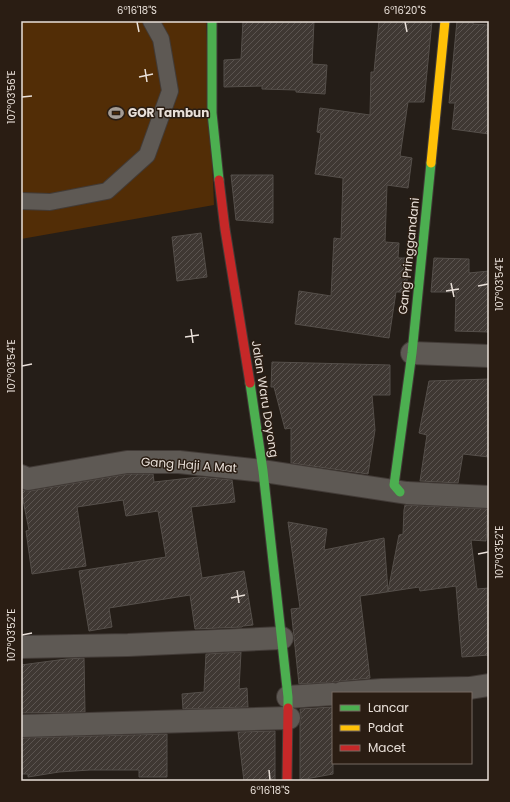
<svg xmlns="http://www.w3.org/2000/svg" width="510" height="802" font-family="Poppins,sans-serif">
	<defs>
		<pattern id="building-hatch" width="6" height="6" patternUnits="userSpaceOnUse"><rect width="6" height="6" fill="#3f3833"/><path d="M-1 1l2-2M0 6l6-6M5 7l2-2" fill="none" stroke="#5b5450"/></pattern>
	</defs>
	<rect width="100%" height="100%" fill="#251e18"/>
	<path fill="#522d06" d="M 21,21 L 206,21 L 214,205 L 21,239 Z"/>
	<g fill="url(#building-hatch)" stroke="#554f4a">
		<path d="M 243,21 L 314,21 L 312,64 L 327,65 L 325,94 L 296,92 L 296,90 L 262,89 L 262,86 L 224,87 L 224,60 L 241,59 Z"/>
		<path d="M 379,21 L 432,21 L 424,102 L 408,102 L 400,156 L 412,158 L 408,188 L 387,185 L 385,242 L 399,243 L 398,258 L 409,258 L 406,292 L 396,292 L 389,338 L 295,324 L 299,291 L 331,296 L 334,238 L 341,239 L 343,178 L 315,174 L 321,133 L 317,132 L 320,108 L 370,115 L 371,72 L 374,72 Z"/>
		<path d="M 457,21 L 473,21 L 473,24 L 489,25 L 489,134 L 452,129 L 455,103 L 449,103 Z"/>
		<path d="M 231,175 L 273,175 L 273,223 L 236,220 Z"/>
		<path d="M 201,233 L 207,277 L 177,281 L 172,237 Z"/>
		<path d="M 434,258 L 469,259 L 469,273 L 489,271 L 489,332 L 455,331 L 456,292 L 431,292 Z"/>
		<path d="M 272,362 L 390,365 L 390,395 L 372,395 L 375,430 L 368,474 L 291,463 L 291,428 L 285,429 L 274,387 L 271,387 Z"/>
		<path d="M 489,379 L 489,457 L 463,454 L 458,483 L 420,481 L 427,435 L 419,433 L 429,381 Z"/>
		<path d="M 128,474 L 153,474 L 154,482 L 199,477 L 232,480 L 235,502 L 191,507 L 202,578 L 244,571 L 253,625 L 243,626 L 242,627 L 195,629 L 190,595 L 109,608 L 112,627 L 89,631 L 79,571 L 166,557 L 158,511 L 126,516 L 123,500 L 77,507 L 86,566 L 32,574 L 26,531 L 29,530 L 21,490 L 30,491 Z"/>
		<path d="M 405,505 L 488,509 L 486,541 L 471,540 L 477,589 L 489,588 L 489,655 L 462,657 L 456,586 L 420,591 L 419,587 L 360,596 L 370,678 L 341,681 L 336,682 L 299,684 L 291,609 L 300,608 L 288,522 L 327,529 L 324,550 L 384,538 L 388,591 L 399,535 L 403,534 L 404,510 Z"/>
		<path d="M 241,652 L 239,689 L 247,688 L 248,707 L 183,709 L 182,694 L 204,692 L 206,654 Z"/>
		<path d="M 84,658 L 85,712 L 21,713 L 21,665 L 66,659 Z"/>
		<path d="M 333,707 L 333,774 L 300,780 L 300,723 L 301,718 L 300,709 Z"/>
		<path d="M 275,731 L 275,781 L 244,781 L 238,732 Z"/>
		<path d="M 167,734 L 167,777 L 139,777 L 139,770 L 90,770 L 59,772 L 28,777 L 28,774 L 21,774 L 21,738 Z"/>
	</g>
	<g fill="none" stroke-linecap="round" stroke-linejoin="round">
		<defs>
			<path id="lane" d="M 21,201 L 50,202 L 107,191 L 147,155 L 170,91 L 161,39 L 151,21"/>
			<g id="street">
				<path d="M 412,353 L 489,356"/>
				<path d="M 21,476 L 28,479 L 127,462 L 179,462 L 263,471 L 407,493 L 489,497"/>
				<path d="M 21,647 L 128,645 L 282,638"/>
				<path d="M 342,693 L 382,690 L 470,688 L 489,685"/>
				<path d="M 288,697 L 333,694"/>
				<path d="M 21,726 L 289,718"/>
			</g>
			<g id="fast">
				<path d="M 212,21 L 212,113 L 219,180"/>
				<path d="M 250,383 L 263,471 L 288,697 L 288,708"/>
				<path d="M 400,492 L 394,485 L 412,353 L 431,163"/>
			</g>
			<path id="slow" d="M 431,163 L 445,21"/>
			<g id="jam">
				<path d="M 219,180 L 225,229 L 250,383"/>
				<path d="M 287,781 L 288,708"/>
			</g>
		</defs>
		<use href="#lane" stroke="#423b37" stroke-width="18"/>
		<use href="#street" stroke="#423b37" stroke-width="24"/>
		<use href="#fast" stroke="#423b37" stroke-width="11"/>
		<use href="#slow" stroke="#423b37" stroke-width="11"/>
		<use href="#jam" stroke="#423b37" stroke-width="11"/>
		<use href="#lane" stroke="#5e5954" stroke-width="16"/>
		<use href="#street" stroke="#5e5954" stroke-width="22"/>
		<use href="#fast" stroke="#4caf50" stroke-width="9"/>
		<use href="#slow" stroke="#ffc107" stroke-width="9"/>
		<use href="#jam" stroke="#c62828" stroke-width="9"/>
	</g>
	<path fill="none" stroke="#e9e0d9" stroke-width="1.5" d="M 137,22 L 139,32M 405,22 L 407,32M 145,69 L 147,82M 139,77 L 153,74M 22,97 L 32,96M 451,283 L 454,297M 478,286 L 488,284M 446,291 L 459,289M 191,329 L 193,343M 185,337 L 199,335M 22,366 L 32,364M 478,554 L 488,552M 237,590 L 239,603M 231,598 L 245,595M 22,635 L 32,633M 269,770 L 270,780"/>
	<defs>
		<symbol id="stadium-bare" viewBox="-9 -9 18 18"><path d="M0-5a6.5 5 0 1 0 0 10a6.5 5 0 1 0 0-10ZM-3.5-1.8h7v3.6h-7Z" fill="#a49c95" stroke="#2a1d13" stroke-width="2.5" paint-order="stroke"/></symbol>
	</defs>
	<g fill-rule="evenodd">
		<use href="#stadium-bare" x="105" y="102" width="22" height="22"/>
	</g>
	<g text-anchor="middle" stroke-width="3" stroke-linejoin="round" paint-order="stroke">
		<g font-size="12" font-weight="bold" fill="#e9e0d9" stroke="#2a1d13" text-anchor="start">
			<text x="128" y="117">GOR Tambun</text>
		</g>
		<g font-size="12" fill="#e9e0d9" stroke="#2a1d13">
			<text transform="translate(409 256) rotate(-84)" y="4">Gang Pringgandani</text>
			<text transform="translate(265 399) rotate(81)" y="4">Jalan Waru Doyong</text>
			<text transform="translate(189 465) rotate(4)" y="4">Gang Haji A Mat</text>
		</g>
	</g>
	<rect width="510" height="802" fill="none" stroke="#2a1d13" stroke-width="44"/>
	<rect x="332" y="692" width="140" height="72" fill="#2a1d13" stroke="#766b62"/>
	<rect x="340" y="705" width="20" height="6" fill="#4caf50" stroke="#766b62"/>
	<text x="368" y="712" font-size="12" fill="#e9e0d9">Lancar</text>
	<rect x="340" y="725" width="20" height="6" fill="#ffc107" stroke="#766b62"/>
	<text x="368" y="732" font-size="12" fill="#e9e0d9">Padat</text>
	<rect x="340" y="745" width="20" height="6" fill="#c62828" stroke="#766b62"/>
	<text x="368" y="752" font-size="12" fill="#e9e0d9">Macet</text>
	<rect x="22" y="22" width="466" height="758" fill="none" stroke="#e9e0d9" stroke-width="1.5"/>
	<g font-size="10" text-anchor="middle" fill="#e9e0d9">
		<text x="137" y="14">6°16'18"S</text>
		<text x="405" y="14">6°16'20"S</text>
		<text transform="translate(11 97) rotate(-90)" y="4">107°03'56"E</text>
		<text transform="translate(499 284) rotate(-90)" y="4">107°03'54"E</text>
		<text transform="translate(11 366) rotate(-90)" y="4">107°03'54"E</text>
		<text transform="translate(499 552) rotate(-90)" y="4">107°03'52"E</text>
		<text transform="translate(11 635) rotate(-90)" y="4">107°03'52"E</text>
		<text x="270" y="794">6°16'18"S</text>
	</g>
</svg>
